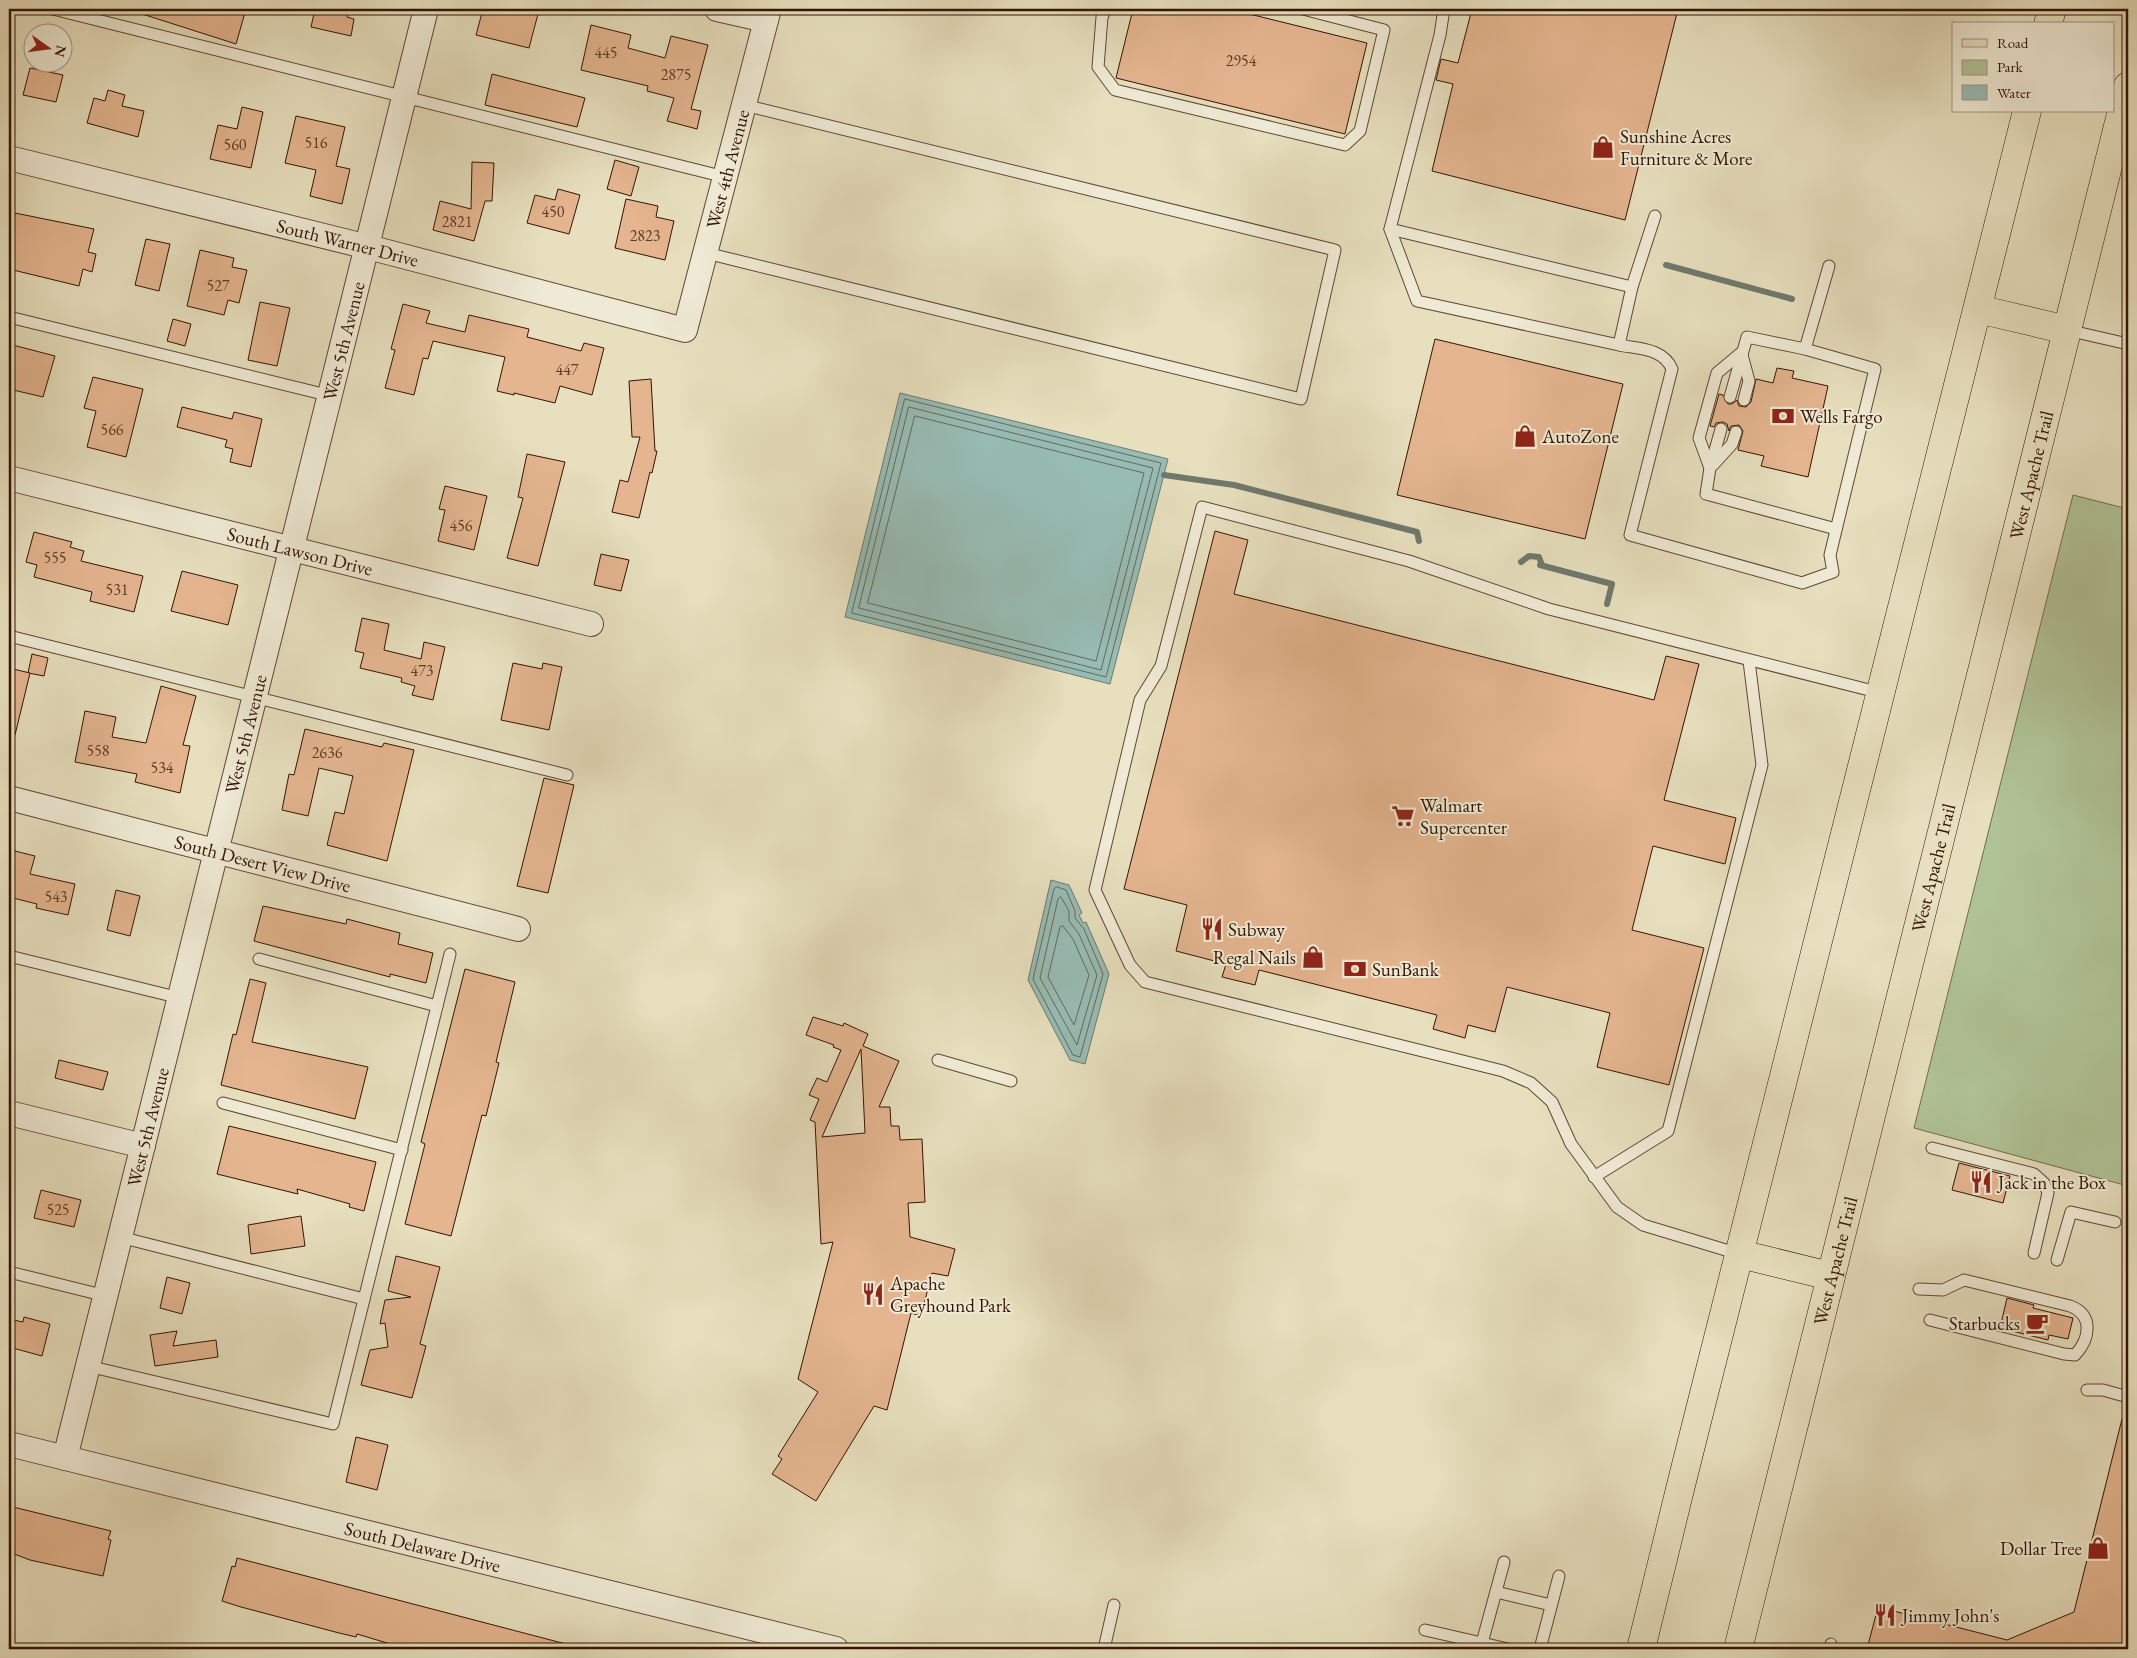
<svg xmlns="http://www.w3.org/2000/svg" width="2137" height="1658" font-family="'EB Garamond',serif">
	<rect width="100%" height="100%" fill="#e7dfbe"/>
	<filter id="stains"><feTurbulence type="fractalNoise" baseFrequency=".004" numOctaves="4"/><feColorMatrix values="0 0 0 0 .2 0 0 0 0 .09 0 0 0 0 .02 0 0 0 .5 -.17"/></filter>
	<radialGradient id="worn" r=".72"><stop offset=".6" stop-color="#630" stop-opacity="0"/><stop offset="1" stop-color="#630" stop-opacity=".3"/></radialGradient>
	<path fill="#b0c396" stroke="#726c4c" d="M 2073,495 L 2128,509 L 2128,1186 L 1914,1128 Z"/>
	<g fill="#97bcb4" stroke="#6f796d">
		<path d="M 900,393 L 1168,459 L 1110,684 L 845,617 Z"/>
		<path d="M 1051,880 L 1069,885 L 1082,913 L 1079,915 L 1083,923 L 1086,922 L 1109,974 L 1085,1064 L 1070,1060 L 1028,980 Z"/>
	</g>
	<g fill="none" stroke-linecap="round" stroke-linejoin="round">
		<g stroke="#66685b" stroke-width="1">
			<path d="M 905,399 L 1161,463 L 1106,677 L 852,613 Z"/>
			<path d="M 909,407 L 1153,468 L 1101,670 L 859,608 Z"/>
			<path d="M 915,416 L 1144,473 L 1096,661 L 868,603 Z"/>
			<path d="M 1057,887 L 1066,890 L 1075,911 L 1075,918 L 1084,929 L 1103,974 L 1080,1057 L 1073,1055 L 1033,979 L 1054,889 Z"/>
			<path d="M 1061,897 L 1069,911 L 1069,921 L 1079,934 L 1097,975 L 1077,1045 L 1040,978 L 1058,899 Z"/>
			<path d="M 1063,926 L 1073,939 L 1089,975 L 1074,1025 L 1048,977 L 1060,927 Z"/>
		</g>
		<g stroke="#6f796d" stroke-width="6">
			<path d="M 1666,265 L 1792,299"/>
			<path d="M 1164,475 L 1234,485 L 1417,532 L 1419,541"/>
			<path d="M 1521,562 L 1529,556 L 1539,557 L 1542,565"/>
			<path d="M 1540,565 L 1612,584 L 1607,604"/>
		</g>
	</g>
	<g fill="#e4b58f" stroke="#341402" fill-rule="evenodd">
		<path d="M 140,9 L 246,9 L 236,44 L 139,13 Z"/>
		<path d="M 315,9 L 349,9 L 347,17 L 354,19 L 351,36 L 311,27 Z"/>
		<path d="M 483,9 L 519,9 L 538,14 L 529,48 L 476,35 Z"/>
		<path d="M 1133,9 L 1229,9 L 1367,43 L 1345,134 L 1116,78 Z"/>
		<path d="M 1472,9 L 1678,9 L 1625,220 L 1432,171 L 1453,84 L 1436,80 L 1441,59 L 1458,63 Z"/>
		<path d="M 591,25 L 631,35 L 628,48 L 665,58 L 671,36 L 708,45 L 691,109 L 701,111 L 697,129 L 667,121 L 674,98 L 647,91 L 648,86 L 581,70 Z"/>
		<path d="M 30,68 L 63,75 L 56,102 L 23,95 Z"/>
		<path d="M 492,74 L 585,98 L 577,127 L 485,105 Z"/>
		<path d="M 108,90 L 125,95 L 122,106 L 144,111 L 138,137 L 87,123 L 94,98 L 105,101 Z"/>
		<path d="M 242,107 L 263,112 L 251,168 L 210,159 L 218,125 L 237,129 Z"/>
		<path d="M 296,116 L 345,127 L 336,166 L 350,169 L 342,204 L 310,196 L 316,170 L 285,163 Z"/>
		<path d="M 615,160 L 639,167 L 631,196 L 607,189 Z"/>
		<path d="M 472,162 L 494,163 L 492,201 L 485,201 L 474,241 L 433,230 L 440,201 L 471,209 Z"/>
		<path d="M 558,189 L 580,195 L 569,234 L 527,223 L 535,195 L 555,200 Z"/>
		<path d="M 626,199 L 658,206 L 656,217 L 674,221 L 665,260 L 615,248 Z"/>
		<path d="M 15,213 L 94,229 L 88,252 L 96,254 L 92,272 L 83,269 L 79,286 L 9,269 L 9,242 Z"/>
		<path d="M 146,239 L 170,244 L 159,291 L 135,285 Z"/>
		<path d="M 200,250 L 234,258 L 232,267 L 247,270 L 239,303 L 228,300 L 224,315 L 187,306 Z"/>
		<path d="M 260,302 L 290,308 L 277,366 L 248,360 Z"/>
		<path d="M 403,304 L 430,311 L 426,323 L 465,332 L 469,315 L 529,329 L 527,337 L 581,351 L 584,343 L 604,348 L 592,395 L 560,386 L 555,403 L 514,393 L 514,395 L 497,391 L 505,357 L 433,341 L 428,359 L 423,358 L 414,395 L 385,388 L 395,350 L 391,349 Z"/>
		<path d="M 173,319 L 191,324 L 185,346 L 167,341 Z"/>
		<path d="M 1435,339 L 1623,384 L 1585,539 L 1397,495 Z"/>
		<path d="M 9,344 L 55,356 L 43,397 L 9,389 Z"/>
		<path d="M 1777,368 L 1794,371 L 1792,378 L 1828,386 L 1808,477 L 1761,466 L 1764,456 L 1738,450 L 1743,431 L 1739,425 L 1731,426 L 1729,431 L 1727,424 L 1723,422 L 1716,423 L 1714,427 L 1710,426 L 1719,394 L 1723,395 L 1728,404 L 1732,404 L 1737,400 L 1739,406 L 1746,407 L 1751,402 L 1756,379 L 1773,383 Z"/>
		<path d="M 93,377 L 143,389 L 126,457 L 87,447 L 96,411 L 84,408 Z"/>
		<path d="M 651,379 L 655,451 L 657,451 L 652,473 L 650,472 L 639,518 L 612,512 L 620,480 L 628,482 L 640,437 L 632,437 L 629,381 Z"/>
		<path d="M 182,407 L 232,419 L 234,412 L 262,419 L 251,467 L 230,462 L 233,449 L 225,447 L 227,440 L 177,427 Z"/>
		<path d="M 527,454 L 565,462 L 538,566 L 507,558 L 523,498 L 518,497 Z"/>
		<path d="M 445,486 L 487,496 L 474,550 L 438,541 L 445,510 L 439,509 Z"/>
		<path d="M 1215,531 L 1248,540 L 1234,594 L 1654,700 L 1666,656 L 1699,664 L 1664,800 L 1736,818 L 1725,864 L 1653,846 L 1632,930 L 1704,948 L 1669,1085 L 1597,1067 L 1610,1013 L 1507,987 L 1495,1032 L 1468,1025 L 1465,1038 L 1433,1029 L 1437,1015 L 1259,970 L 1255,985 L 1222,977 L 1226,964 L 1176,951 L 1187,905 L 1124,889 Z"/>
		<path d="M 34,532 L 72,542 L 70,547 L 84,551 L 81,561 L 143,576 L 134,612 L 90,601 L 92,592 L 34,577 L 37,565 L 26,562 Z"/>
		<path d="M 601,554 L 629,560 L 621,591 L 594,585 Z"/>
		<path d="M 182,571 L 238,585 L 228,625 L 171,611 Z"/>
		<path d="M 362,618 L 389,624 L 384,650 L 421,659 L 424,642 L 445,647 L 433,700 L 412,695 L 415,686 L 401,682 L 402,678 L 360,668 L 364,653 L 355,651 Z"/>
		<path d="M 32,654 L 48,658 L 44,676 L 28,673 Z"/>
		<path d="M 513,663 L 542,669 L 543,663 L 562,667 L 549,730 L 501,720 Z"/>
		<path d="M 9,668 L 30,673 L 15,735 L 9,734 Z"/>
		<path d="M 161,686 L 196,696 L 183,745 L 190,746 L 180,793 L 135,782 L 137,774 L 75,762 L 85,711 L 116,717 L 112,737 L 146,743 Z"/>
		<path d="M 305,729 L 382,747 L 384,743 L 414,750 L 387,861 L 327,845 L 335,812 L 344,814 L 353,776 L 319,768 L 308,816 L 282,810 L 289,774 L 294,775 Z"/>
		<path d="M 544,778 L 574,785 L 548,893 L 517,886 Z"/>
		<path d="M 15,851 L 35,856 L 30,874 L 75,884 L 68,915 L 36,908 L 37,904 L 9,897 L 9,867 L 11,868 Z"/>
		<path d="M 116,890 L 140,896 L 130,936 L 107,930 Z"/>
		<path d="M 263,906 L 346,924 L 347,919 L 400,933 L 398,944 L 433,953 L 426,983 L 390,974 L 390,977 L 254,941 Z"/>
		<path d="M 465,969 L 515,982 L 496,1062 L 499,1063 L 486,1116 L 482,1115 L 451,1236 L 405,1224 L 425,1144 L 421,1142 Z"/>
		<path d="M 250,979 L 266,983 L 252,1042 L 368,1067 L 355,1119 L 221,1085 L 233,1034 L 236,1035 Z"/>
		<path d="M 813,1017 L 843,1026 L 844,1023 L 868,1034 L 863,1046 L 899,1061 L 879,1107 L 890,1107 L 891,1126 L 899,1126 L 900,1140 L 922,1139 L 925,1202 L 908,1203 L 910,1237 L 955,1249 L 948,1276 L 932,1273 L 921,1316 L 911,1313 L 887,1410 L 874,1406 L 816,1501 L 772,1474 L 782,1459 L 778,1456 L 818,1392 L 798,1379 L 833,1242 L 821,1244 L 815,1122 L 810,1120 L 819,1099 L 809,1095 L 817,1078 L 827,1082 L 841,1050 L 833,1047 L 834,1045 L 806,1035 ZM 861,1049 L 865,1133 L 822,1137 Z"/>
		<path d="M 59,1060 L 108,1072 L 103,1090 L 55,1078 Z"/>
		<path d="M 229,1126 L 376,1162 L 364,1211 L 349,1207 L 350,1204 L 297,1189 L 298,1194 L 217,1174 Z"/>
		<path d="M 1959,1163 L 2010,1176 L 2003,1203 L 1952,1190 Z"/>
		<path d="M 41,1190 L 81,1200 L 74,1227 L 34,1218 Z"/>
		<path d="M 301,1216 L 305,1246 L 251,1254 L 248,1225 Z"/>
		<path d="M 396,1256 L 440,1267 L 420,1344 L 426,1346 L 412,1398 L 361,1385 L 370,1350 L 388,1347 L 385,1323 L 380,1324 L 385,1300 L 411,1297 L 388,1291 Z"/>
		<path d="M 167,1277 L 190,1283 L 182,1314 L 160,1308 Z"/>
		<path d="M 2007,1298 L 2034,1305 L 2033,1308 L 2073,1318 L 2068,1339 L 2049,1335 L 2048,1340 L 2000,1328 Z"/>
		<path d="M 24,1317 L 50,1324 L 42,1356 L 9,1347 L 9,1319 L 23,1322 Z"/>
		<path d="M 177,1331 L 173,1346 L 216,1340 L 218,1357 L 155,1366 L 150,1335 Z"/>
		<path d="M 2122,1419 L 2128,1420 L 2128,1649 L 1867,1649 L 1878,1607 L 2007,1640 L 2074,1612 Z"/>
		<path d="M 356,1437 L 388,1445 L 377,1490 L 346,1482 Z"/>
		<path d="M 9,1506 L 111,1531 L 108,1539 L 111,1540 L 103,1576 L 30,1560 L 9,1552 Z"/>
		<path d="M 237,1558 L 566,1644 L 565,1649 L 396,1649 L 397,1646 L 357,1634 L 356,1637 L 339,1633 L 241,1607 L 222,1601 L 232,1566 L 235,1567 Z"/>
	</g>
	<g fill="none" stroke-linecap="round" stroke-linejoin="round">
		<defs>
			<g id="lane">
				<path d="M 53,9 L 725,177"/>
				<path d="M 1106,9 L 1102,17 L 1098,67 L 1115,90 L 1345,145 L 1360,131 L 1384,30 L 1303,9"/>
				<path d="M 1444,9 L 1440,35 L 1390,229 L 1417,301 L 1619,345 L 1632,287 L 1655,216"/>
				<path d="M 1390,229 L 1632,287"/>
				<path d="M 706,253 L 1301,399 L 1335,250 L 744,105"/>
				<path d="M 9,317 L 331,396"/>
				<path d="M 2067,330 L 2128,344"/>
				<path d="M 1619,345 C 1639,349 1663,348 1672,369 L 1630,535 L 1802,583 L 1833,572 L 1830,555 L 1875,369 L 1805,349 L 1747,337 L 1730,397"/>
				<path d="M 1805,349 L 1829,266"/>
				<path d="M 1742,355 L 1749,381 L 1744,400"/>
				<path d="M 1721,429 L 1710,468 L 1706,494 L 1836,529"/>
				<path d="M 1713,465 L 1732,444 L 1736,432"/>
				<path d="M 1710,468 L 1699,438 L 1717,373 L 1741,353"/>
				<path d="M 9,636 L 567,775"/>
				<path d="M 9,956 L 180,998"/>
				<path d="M 259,959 L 437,1006"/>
				<path d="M 938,1060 L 1011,1081"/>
				<path d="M 223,1103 L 402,1150"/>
				<path d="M 1932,1148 L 2034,1174 L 2044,1183 L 2048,1193 L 2034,1253"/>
				<path d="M 1594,1177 L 1668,1131 L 1762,765 L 1749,661"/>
				<path d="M 120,1237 L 364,1299"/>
				<path d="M 1739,1254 L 1643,1225 L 1617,1207 L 1571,1144 L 1552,1102 L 1531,1083 L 1503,1071 L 1145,982 L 1130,965 L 1095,890 L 1140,700 L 1161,666 L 1202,507 L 1409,561 L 1549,609 L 1881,693"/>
				<path d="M 2057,1260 L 2071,1212 L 2115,1222"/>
				<path d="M 9,1272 L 106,1296"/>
				<path d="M 1919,1289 L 1943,1290 L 1964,1280 L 2070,1306 C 2094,1315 2090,1339 2075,1355 L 2064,1354 L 1930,1320"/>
				<path d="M 88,1366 L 333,1424 L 450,954"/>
				<path d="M 2087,1390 L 2103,1390 L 2128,1397"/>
				<path d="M 1496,1592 L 1551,1605"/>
				<path d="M 1425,1630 L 1508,1649"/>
				<path d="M 1482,1643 L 1504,1562"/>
				<path d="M 767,1649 L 771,1633"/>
				<path d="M 1104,1649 L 1114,1605"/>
				<path d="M 1540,1649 L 1559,1576"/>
				<path d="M 1830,1649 L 1831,1644"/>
			</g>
			<g id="street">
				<path d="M 717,9 L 766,20"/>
				<path id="s1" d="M 9,158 L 368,247 L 685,330 L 769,9"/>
				<path id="s2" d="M 9,478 L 591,624"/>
				<path id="s3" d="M 9,798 L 518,929"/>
				<path d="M 9,1113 L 143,1146"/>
				<path id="s4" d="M 9,1444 L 836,1649"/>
				<path id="s5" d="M 65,1458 L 426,9"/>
			</g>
			<g id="primary">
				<path d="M 2048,24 L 2052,9"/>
				<path d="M 1978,309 L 2067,330"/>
				<path d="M 1740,1254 L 1830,1276"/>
				<path d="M 1641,1649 L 1682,1481 L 2027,111"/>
				<path id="s6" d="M 1738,1649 L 2128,86"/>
			</g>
		</defs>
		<use href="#lane" stroke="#614731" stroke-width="13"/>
		<use href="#street" stroke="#614731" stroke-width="26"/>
		<use href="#primary" stroke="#341402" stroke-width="29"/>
		<use href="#lane" stroke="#efead5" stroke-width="11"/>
		<use href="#street" stroke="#efead5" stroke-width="24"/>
		<use href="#primary" stroke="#e7dfbe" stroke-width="28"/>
	</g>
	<defs>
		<symbol id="shop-bare" viewBox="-9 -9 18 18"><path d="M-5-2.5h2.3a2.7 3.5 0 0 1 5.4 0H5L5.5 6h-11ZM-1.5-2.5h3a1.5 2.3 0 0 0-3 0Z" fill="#8f2418" stroke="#efead5" stroke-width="2.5" paint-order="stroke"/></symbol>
		<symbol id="bank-bare" viewBox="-9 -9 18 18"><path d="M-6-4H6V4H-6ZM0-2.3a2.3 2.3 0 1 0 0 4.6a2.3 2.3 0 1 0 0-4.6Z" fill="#8f2418" stroke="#efead5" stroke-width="2.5" paint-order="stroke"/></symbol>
		<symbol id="supermarket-bare" viewBox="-9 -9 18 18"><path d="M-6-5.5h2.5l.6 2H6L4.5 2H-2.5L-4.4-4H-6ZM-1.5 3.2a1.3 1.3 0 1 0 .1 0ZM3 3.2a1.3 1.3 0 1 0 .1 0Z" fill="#8f2418" stroke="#efead5" stroke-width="2.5" paint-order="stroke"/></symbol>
		<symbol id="restaurant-bare" viewBox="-9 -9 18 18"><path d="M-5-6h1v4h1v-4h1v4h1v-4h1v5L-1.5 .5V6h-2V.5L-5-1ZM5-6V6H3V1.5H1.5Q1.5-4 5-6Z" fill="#8f2418" stroke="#efead5" stroke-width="2.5" paint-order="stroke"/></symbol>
		<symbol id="cafe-bare" viewBox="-9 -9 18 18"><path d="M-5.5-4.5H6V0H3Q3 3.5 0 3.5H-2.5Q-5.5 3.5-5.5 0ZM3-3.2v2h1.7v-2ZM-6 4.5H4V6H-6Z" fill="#8f2418" stroke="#efead5" stroke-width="2.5" paint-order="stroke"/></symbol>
	</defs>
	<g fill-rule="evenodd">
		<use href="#shop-bare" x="1587" y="131" width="32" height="32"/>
		<use href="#bank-bare" x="1767" y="400" width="32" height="32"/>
		<use href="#shop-bare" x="1509" y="420" width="32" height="32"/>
		<use href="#supermarket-bare" x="1387" y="800" width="32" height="32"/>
		<use href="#restaurant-bare" x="1196" y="913" width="32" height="32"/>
		<use href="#shop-bare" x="1297" y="941" width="32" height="32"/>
		<use href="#bank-bare" x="1339" y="953" width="32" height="32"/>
		<use href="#restaurant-bare" x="1965" y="1166" width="32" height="32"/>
		<use href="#restaurant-bare" x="857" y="1278" width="32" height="32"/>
		<use href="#cafe-bare" x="2021" y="1307" width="32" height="32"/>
		<use href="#shop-bare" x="2082" y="1532" width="32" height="32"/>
		<use href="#restaurant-bare" x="1869" y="1599" width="32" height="32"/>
	</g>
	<g text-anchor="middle" stroke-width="4" stroke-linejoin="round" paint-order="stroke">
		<g font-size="16" fill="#603c25">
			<text x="606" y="58">445</text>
			<text x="1241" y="66">2954</text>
			<text x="676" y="80">2875</text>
			<text x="316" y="148">516</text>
			<text x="235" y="150">560</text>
			<text x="553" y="217">450</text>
			<text x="457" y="227">2821</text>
			<text x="645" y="241">2823</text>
			<text x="218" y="291">527</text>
			<text x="567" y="375">447</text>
			<text x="112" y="435">566</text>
			<text x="461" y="531">456</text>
			<text x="55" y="563">555</text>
			<text x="117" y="595">531</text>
			<text x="422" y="676">473</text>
			<text x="98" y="756">558</text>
			<text x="327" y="758">2636</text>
			<text x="162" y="773">534</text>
			<text x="56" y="902">543</text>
			<text x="58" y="1215">525</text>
		</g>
		<g font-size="19" fill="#341402" stroke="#efead5" text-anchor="start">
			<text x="1620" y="143">Sunshine Acres<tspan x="1620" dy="22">Furniture &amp; More</tspan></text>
			<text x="1800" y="423">Wells Fargo</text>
			<text x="1542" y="443">AutoZone</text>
			<text x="1420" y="812">Walmart<tspan x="1420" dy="22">Supercenter</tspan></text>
			<text x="1228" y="936">Subway</text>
			<text x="1296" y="964" text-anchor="end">Regal Nails</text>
			<text x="1372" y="976">SunBank</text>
			<text x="1998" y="1189">Jack in the Box</text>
			<text x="890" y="1290">Apache<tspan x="890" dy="22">Greyhound Park</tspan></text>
			<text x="2020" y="1330" text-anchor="end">Starbucks</text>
			<text x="2082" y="1555" text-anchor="end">Dollar Tree</text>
			<text x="1902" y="1622">Jimmy John's</text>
		</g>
		<g font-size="19" fill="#341402" stroke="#efead5">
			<text dy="7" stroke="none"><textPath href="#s1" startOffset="864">West 4th Avenue</textPath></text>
			<text dy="7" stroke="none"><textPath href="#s1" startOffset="349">South Warner Drive</textPath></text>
			<text dy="7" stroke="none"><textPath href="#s5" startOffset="1151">West 5th Avenue</textPath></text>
			<text dy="7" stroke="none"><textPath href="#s6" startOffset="1210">West Apache Trail</textPath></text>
			<text dy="7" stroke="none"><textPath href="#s2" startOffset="300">South Lawson Drive</textPath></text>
			<text dy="7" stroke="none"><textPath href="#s5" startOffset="746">West 5th Avenue</textPath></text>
			<text dy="7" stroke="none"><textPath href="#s3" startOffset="262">South Desert View Drive</textPath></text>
			<text dy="7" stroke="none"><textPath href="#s6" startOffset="805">West Apache Trail</textPath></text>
			<text dy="7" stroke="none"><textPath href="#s5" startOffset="341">West 5th Avenue</textPath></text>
			<text dy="7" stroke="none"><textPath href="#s6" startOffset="400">West Apache Trail</textPath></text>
			<text dy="7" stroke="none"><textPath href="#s4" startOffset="426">South Delaware Drive</textPath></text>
		</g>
	</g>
	<rect width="2137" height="1658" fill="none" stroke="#e7dfbe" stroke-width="30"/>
	<rect x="10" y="10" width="2117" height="1638" fill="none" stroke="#341402" stroke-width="2.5"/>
	<rect x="15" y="15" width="2107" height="1628" fill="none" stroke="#341402"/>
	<rect x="1952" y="22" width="162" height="90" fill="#efead5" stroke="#a49481"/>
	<rect x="1962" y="39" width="25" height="8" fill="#e7dfbe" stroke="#a49481"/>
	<text x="1997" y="48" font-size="15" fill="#341402">Road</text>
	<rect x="1962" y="60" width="25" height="15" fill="#b0c396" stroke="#a49481"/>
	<text x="1997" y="72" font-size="15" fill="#341402">Park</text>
	<rect x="1962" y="85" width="25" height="15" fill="#97bcb4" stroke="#a49481"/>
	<text x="1997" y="98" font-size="15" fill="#341402">Water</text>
	<g transform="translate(48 48) rotate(104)"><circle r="24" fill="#efead5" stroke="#a49481"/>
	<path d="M0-4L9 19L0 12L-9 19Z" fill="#8f2418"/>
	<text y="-8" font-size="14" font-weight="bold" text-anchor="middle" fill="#341402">N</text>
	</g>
	<rect width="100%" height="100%" filter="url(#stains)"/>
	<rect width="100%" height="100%" fill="url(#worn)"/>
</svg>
